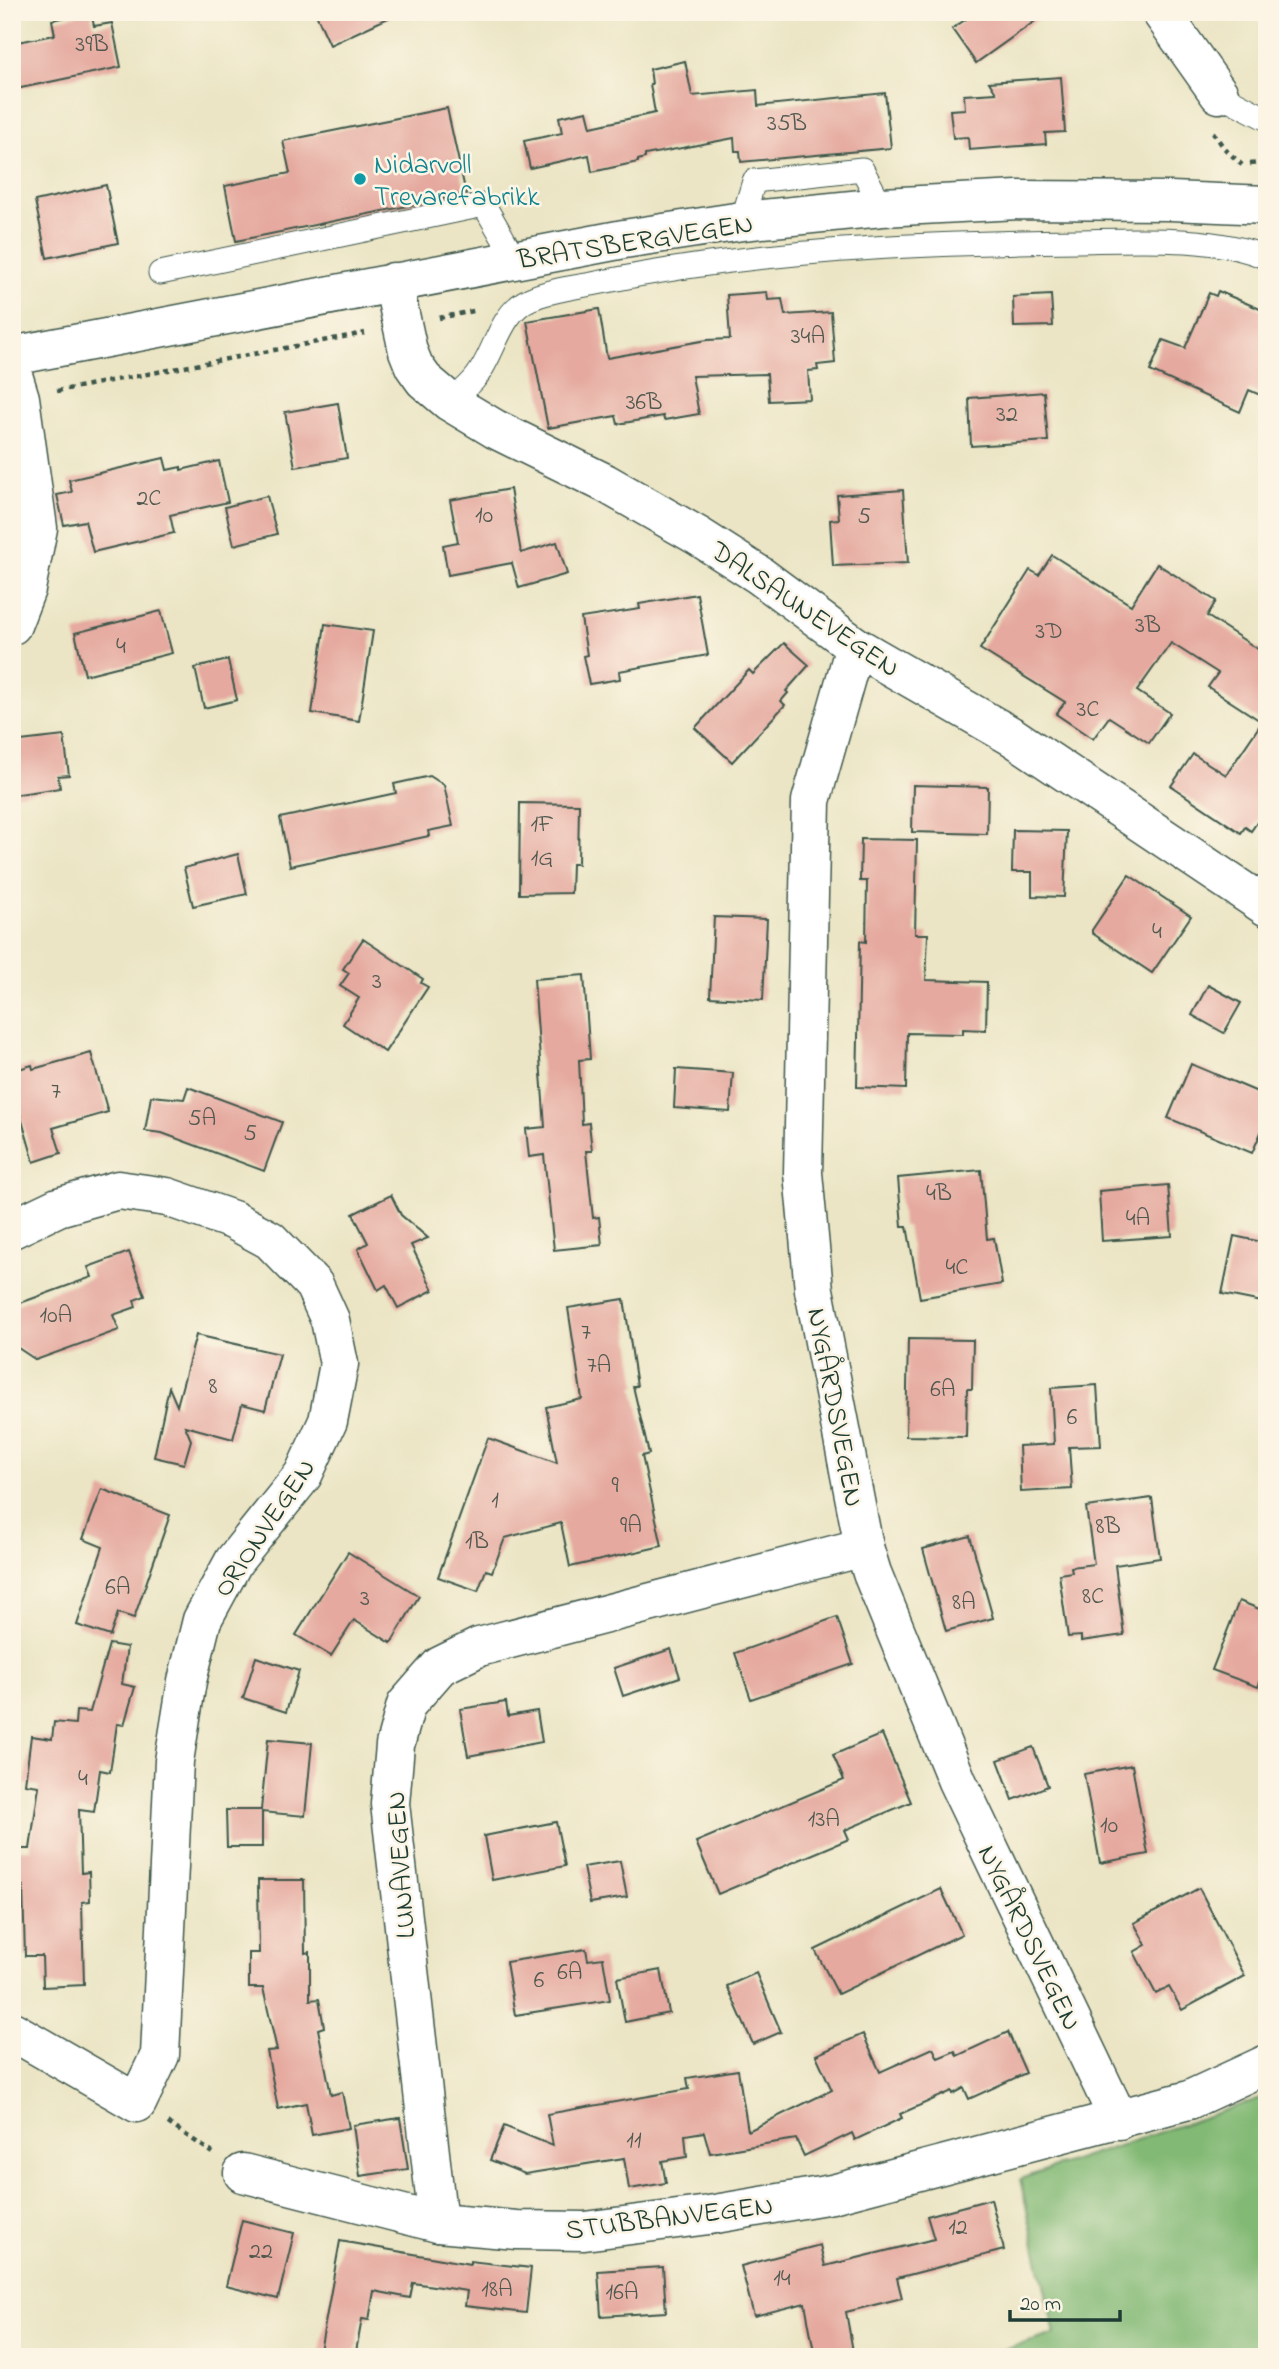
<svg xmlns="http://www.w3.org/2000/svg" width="1279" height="2369" font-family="'Indie Flower',sans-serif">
	<rect width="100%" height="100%" fill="#fcf5e5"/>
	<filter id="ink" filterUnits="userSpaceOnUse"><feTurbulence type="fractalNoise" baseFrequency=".0143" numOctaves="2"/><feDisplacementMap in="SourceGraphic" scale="14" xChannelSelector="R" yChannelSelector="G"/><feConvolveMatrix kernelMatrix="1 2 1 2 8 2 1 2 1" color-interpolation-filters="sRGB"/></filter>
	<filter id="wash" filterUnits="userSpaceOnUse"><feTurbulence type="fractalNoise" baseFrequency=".00686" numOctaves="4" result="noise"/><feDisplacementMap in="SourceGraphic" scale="28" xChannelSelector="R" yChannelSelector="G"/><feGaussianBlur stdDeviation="1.57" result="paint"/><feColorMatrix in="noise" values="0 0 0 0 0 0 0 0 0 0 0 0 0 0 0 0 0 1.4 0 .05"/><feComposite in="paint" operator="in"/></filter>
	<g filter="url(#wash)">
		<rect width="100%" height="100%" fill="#ebe5c5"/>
		<path fill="#82b975" stroke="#507b54" stroke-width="2" d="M 1267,2096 L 1267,2357 L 980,2357 L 1055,2334 L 1020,2179 Z"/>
		<g id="blocks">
			<g fill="#e5a99f">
				<path d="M 91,12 L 94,26 L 112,23 L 121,67 L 16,89 L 12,71 L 12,43 L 55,35 L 52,20 Z"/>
				<path d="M 315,12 L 401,12 L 330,45 Z"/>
				<path d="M 976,12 L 1048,12 L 976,63 L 952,29 Z"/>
				<path d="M 685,61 L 692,96 L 757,90 L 758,106 L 885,93 L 891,148 L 741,162 L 740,151 L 735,151 L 734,138 L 645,155 L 645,158 L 638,160 L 638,162 L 592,172 L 589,155 L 530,168 L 524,141 L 562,133 L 559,117 L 587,111 L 591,127 L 655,113 L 650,84 L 652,84 L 650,69 Z"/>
				<path d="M 1061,77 L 1065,132 L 1045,133 L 1046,144 L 969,150 L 968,137 L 953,138 L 950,110 L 965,109 L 964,95 L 996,93 L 989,82 Z"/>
				<path d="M 447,108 L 466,194 L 236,241 L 225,186 L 290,173 L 283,141 Z"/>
				<path d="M 106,185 L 118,243 L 47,258 L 35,201 Z"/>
				<path d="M 1218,291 L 1267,312 L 1267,398 L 1249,390 L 1240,412 L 1150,371 L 1163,340 L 1185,348 L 1209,293 L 1216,296 Z"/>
				<path d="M 767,292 L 768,300 L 782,299 L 785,315 L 831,312 L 835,363 L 817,365 L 818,370 L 808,371 L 810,399 L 769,401 L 767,374 L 692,376 L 699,414 L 664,420 L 663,416 L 618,424 L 616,416 L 548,428 L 527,321 L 599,309 L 607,358 L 707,340 L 730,339 L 727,295 Z"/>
				<path d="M 1051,295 L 1053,326 L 1014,327 L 1013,297 Z"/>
				<path d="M 1044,392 L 1048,441 L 971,446 L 969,398 Z"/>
				<path d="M 338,403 L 347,458 L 295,467 L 285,412 Z"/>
				<path d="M 164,458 L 167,470 L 181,467 L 181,470 L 219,461 L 228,502 L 170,515 L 174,533 L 93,552 L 85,521 L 64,525 L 57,495 L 72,492 L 69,480 Z"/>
				<path d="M 510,489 L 521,553 L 557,542 L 567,574 L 519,588 L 512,563 L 448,575 L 443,545 L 458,542 L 450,500 Z"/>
				<path d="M 903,490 L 908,563 L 833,566 L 830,520 L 839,519 L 837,495 Z"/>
				<path d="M 267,496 L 277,534 L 234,545 L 225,507 Z"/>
				<path d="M 1052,555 L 1131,605 L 1157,564 L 1216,601 L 1207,616 L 1267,655 L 1267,808 L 1251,831 L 1245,827 L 1241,833 L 1171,786 L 1193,754 L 1226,775 L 1262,722 L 1208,687 L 1218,673 L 1171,643 L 1137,691 L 1170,713 L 1149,743 L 1109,717 L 1093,739 L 1056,714 L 1065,702 L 980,649 L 1030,570 L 1039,575 Z"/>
				<path d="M 697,594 L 708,655 L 619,671 L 620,679 L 589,684 L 583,656 L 587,655 L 581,618 L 640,609 L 639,604 Z"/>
				<path d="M 161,611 L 172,653 L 85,675 L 75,633 Z"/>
				<path d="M 325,624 L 373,631 L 359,721 L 312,713 Z"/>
				<path d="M 784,643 L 809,665 L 786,691 L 788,693 L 781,701 L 785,705 L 732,762 L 695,728 L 749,670 L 753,674 Z"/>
				<path d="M 228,660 L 237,700 L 204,708 L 195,668 Z"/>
				<path d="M 64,736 L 69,775 L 58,776 L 60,788 L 12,795 L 12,742 Z"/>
				<path d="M 430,776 L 444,785 L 453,826 L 428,831 L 429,836 L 290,866 L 280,818 L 396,793 L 394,784 Z"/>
				<path d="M 913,785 L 988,787 L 987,834 L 912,832 Z"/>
				<path d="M 520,803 L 579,804 L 578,864 L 572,864 L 571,893 L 519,894 Z"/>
				<path d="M 1013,830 L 1067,831 L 1064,897 L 1032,896 L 1032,872 L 1012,872 Z"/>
				<path d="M 861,839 L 917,840 L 915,934 L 928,934 L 926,980 L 987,982 L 986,1030 L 963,1029 L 963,1034 L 907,1033 L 906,1089 L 857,1087 L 860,941 L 866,942 L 867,881 L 860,881 Z"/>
				<path d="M 238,854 L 247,894 L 193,906 L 184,868 Z"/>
				<path d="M 1129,875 L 1191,916 L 1152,973 L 1092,933 L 1092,930 Z"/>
				<path d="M 714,917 L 767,919 L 763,1000 L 710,997 Z"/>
				<path d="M 363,939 L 423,979 L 421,983 L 428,987 L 385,1052 L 343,1024 L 359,998 L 340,986 L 349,973 L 343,969 Z"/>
				<path d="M 584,975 L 590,1059 L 579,1060 L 582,1124 L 589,1123 L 592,1151 L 586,1151 L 593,1218 L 599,1217 L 602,1245 L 554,1250 L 544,1155 L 529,1157 L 526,1129 L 545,1127 L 534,979 Z"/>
				<path d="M 1208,985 L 1241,1003 L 1224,1033 L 1192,1015 Z"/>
				<path d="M 91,1053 L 108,1112 L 53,1128 L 61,1153 L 34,1162 L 12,1086 L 12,1071 L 32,1065 L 33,1069 Z"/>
				<path d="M 1191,1064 L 1267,1096 L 1267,1119 L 1252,1153 L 1168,1118 Z"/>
				<path d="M 676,1069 L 733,1073 L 730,1112 L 674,1108 Z"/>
				<path d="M 188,1087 L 282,1122 L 264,1171 L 162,1133 L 145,1131 L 151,1096 L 184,1099 Z"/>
				<path d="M 981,1170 L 987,1239 L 994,1238 L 1002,1284 L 920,1298 L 907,1226 L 902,1226 L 898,1178 Z"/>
				<path d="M 1168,1185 L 1172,1236 L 1102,1241 L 1099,1191 Z"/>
				<path d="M 391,1195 L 401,1215 L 428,1238 L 411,1245 L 433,1290 L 398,1308 L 386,1285 L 378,1290 L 358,1249 L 368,1243 L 353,1214 Z"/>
				<path d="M 1234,1236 L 1267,1243 L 1267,1303 L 1222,1294 Z"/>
				<path d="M 129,1252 L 145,1296 L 134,1300 L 136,1307 L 113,1315 L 119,1330 L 36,1360 L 12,1344 L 12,1306 L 92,1277 L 88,1267 Z"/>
				<path d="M 624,1299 L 637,1386 L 633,1386 L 649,1454 L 642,1456 L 662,1546 L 570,1567 L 561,1523 L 505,1538 L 492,1572 L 486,1570 L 478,1591 L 438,1577 L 488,1438 L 557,1463 L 546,1407 L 582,1399 L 568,1308 Z"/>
				<path d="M 196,1335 L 280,1354 L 265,1410 L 242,1404 L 233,1439 L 185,1426 L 191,1440 L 184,1464 L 154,1457 L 169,1387 L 177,1406 Z"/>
				<path d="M 908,1339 L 973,1340 L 972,1389 L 967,1389 L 966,1437 L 906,1436 Z"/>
				<path d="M 1097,1385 L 1101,1446 L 1069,1447 L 1072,1489 L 1021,1492 L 1019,1446 L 1054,1444 L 1051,1388 Z"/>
				<path d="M 102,1489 L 170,1515 L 134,1618 L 118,1613 L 110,1636 L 77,1625 L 103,1547 L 83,1539 Z"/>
				<path d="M 1152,1498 L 1160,1558 L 1115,1565 L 1124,1635 L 1081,1641 L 1081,1636 L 1068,1637 L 1059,1574 L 1072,1572 L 1071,1567 L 1094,1564 L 1086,1507 Z"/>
				<path d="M 970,1536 L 993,1618 L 946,1631 L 923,1549 Z"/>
				<path d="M 348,1552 L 419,1596 L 391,1643 L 354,1620 L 331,1656 L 296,1635 Z"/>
				<path d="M 1239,1601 L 1267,1612 L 1267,1664 L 1258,1687 L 1212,1670 Z"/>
				<path d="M 837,1617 L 853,1664 L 751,1699 L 735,1653 Z"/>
				<path d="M 109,1644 L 127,1647 L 122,1684 L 135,1687 L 124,1725 L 117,1724 L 110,1772 L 100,1770 L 94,1812 L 79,1810 L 81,1873 L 89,1872 L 90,1901 L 82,1902 L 84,1985 L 43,1987 L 42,1956 L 25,1956 L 23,1886 L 18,1886 L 17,1849 L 30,1849 L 39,1786 L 25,1784 L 31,1736 L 52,1739 L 54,1722 L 75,1724 L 76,1711 L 90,1712 Z"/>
				<path d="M 671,1649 L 680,1677 L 623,1696 L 614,1668 Z"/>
				<path d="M 256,1657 L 299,1671 L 286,1712 L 243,1698 Z"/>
				<path d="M 506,1702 L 508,1716 L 537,1711 L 542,1742 L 468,1756 L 460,1709 Z"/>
				<path d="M 882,1734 L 911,1802 L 845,1830 L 849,1839 L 718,1894 L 696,1842 L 844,1780 L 833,1755 Z"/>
				<path d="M 268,1739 L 312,1743 L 305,1816 L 262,1812 L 262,1847 L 227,1847 L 226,1810 L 261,1810 Z"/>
				<path d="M 1033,1747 L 1048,1786 L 1013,1800 L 998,1760 Z"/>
				<path d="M 1132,1765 L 1148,1854 L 1100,1863 L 1084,1774 Z"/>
				<path d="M 556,1822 L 565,1866 L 492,1880 L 484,1836 Z"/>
				<path d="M 620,1861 L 627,1897 L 590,1903 L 583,1867 Z"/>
				<path d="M 258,1880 L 304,1880 L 305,1953 L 310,1952 L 310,2000 L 319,1999 L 324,2027 L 318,2029 L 331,2095 L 342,2092 L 349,2128 L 312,2135 L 306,2103 L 278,2109 L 267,2051 L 277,2050 L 263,1988 L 249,1988 L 249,1953 L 259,1953 Z"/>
				<path d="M 1199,1888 L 1245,1976 L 1182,2010 L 1169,1987 L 1156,1994 L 1134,1952 L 1146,1945 L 1134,1923 Z"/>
				<path d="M 941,1889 L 962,1934 L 838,1994 L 815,1950 Z"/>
				<path d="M 586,1949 L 588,1960 L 603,1958 L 610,2000 L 515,2015 L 506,1962 Z"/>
				<path d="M 661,1970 L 669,2013 L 625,2022 L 617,1978 Z"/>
				<path d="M 756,1973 L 781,2032 L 753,2044 L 727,1986 Z"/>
				<path d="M 1008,2032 L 1026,2073 L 969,2099 L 964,2088 L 953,2094 L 952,2091 L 900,2114 L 902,2118 L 855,2140 L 852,2133 L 804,2156 L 796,2139 L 710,2153 L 704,2132 L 685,2135 L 687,2157 L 662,2161 L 666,2183 L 629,2189 L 624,2158 L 525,2174 L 490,2160 L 504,2126 L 553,2146 L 547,2114 L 689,2089 L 687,2078 L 738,2070 L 748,2131 L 832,2090 L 816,2055 L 863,2034 L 880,2072 L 933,2048 L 938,2058 L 955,2051 L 957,2056 Z"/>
				<path d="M 400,2118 L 408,2169 L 360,2176 L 353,2125 Z"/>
				<path d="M 991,2199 L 1004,2250 L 897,2278 L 902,2298 L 846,2312 L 854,2357 L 815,2357 L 805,2303 L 754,2316 L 741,2266 L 820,2245 L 825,2266 L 934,2239 L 927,2216 Z"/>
				<path d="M 242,2220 L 294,2233 L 278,2299 L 226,2286 Z"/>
				<path d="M 340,2241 L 470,2264 L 470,2261 L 531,2268 L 526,2313 L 465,2306 L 467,2291 L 413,2283 L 410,2298 L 374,2291 L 369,2320 L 362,2319 L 355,2357 L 319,2357 Z"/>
				<path d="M 663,2267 L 666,2312 L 601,2316 L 598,2271 Z"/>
			</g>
		</g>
	</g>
	<g filter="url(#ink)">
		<use href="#blocks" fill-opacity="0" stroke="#3e564a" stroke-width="2"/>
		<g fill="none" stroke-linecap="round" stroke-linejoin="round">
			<defs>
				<g id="service">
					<path d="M 1219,94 L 1267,119"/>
					<path d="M 742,221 L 754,181 L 862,169 L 882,207"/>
					<path d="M 160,273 L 484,205 L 515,259"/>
					<path d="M 450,402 C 459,394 469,387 477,376 C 495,353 500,312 530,299 C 552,289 579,287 602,282 C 759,250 919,243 1078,241 C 1134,240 1216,235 1267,258"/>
				</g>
				<g id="minor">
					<path d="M 1161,12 L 1219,94"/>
					<path d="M 393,282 L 408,351 L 414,366 L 424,380 L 450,402 L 495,429 L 605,483 L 698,536 L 759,575 L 855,646 L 1013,737 L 1267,907"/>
					<path d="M 12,372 L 20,398 L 38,528 L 26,589 L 12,625"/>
					<path d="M 855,646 L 811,801 L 803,1173 L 814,1290 L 864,1547 L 872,1573 L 957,1781 L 1119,2120"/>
					<path d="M 12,1229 L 58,1207 L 118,1190 L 167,1197 L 233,1220 L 270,1240 L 314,1285 L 330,1320 L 339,1364 L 328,1421 L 303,1475 L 234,1561 L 202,1620 L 187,1681 L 174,1761 L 160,2055 L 137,2103 L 12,2031"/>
					<path d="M 243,2173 L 438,2223 L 517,2230 L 584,2231 L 709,2215 L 832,2194 L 1189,2100 L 1267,2064"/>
					<path d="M 438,2223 L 390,1804 L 395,1745 L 406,1705 L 440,1666 L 479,1647 L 864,1547"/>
				</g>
				<path id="secondary" d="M 12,356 L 624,239 L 742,221 L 882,207 L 1018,200 L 1171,201 L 1267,205"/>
			</defs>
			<use href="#service" stroke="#3e564a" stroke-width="25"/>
			<use href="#minor" stroke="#3e564a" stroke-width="41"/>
			<use href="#secondary" stroke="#3e564a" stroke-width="41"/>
			<g stroke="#3e564a" stroke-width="4.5" stroke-dasharray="5 5" stroke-linecap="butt">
				<path d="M 1213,132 L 1224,148 L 1242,165"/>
				<path d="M 1250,164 L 1267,162"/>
				<path d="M 439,318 L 478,310"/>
				<path d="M 57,391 L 365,333"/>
				<path d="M 168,2123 L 213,2153"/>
			</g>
			<use href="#service" stroke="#fff" stroke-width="23"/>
			<use href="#minor" stroke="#fff" stroke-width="38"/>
			<use href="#secondary" stroke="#fff" stroke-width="38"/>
		</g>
	</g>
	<circle fill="#0f9aa8" stroke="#fcf5e5" stroke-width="2.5" cx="360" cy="179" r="7"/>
	<g text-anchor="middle" stroke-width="5" stroke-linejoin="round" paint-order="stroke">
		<g font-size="24" fill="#50584f">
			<text x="92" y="51">39B</text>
			<text x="787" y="130">35B</text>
			<text x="808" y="343">34A</text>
			<text x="644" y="409">36B</text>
			<text x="1007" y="421">32</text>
			<text x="149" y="505">2C</text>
			<text x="484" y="522">10</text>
			<text x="864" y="523">5</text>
			<text x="1148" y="632">3B</text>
			<text x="1049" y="638">3D</text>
			<text x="121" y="653">4</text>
			<text x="1088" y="716">3C</text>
			<text x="542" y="831">1F</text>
			<text x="542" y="865">1G</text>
			<text x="1157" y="938">4</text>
			<text x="377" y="988">3</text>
			<text x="56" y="1098">7</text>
			<text x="202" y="1125">5A</text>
			<text x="250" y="1140">5</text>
			<text x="939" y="1200">4B</text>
			<text x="1138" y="1225">4A</text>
			<text x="957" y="1274">4C</text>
			<text x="56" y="1322">10A</text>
			<text x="586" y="1339">7</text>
			<text x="599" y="1372">7A</text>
			<text x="213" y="1393">8</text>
			<text x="943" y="1396">6A</text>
			<text x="1072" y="1424">6</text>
			<text x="615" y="1492">9</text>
			<text x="495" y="1507">1</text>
			<text x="631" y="1532">9A</text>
			<text x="1108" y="1533">8B</text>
			<text x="477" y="1548">1B</text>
			<text x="118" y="1594">6A</text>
			<text x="1093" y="1603">8C</text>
			<text x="365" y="1605">3</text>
			<text x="964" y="1609">8A</text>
			<text x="83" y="1785">4</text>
			<text x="824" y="1826">13A</text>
			<text x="1109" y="1832">10</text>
			<text x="570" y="1979">6A</text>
			<text x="539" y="1987">6</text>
			<text x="634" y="2147">11</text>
			<text x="958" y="2234">12</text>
			<text x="261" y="2258">22</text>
			<text x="782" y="2285">14</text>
			<text x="497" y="2296">18A</text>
			<text x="622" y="2299">16A</text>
		</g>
		<g font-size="28" fill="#0d838f" stroke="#fcf5e5" text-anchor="start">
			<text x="374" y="173">Nidarvoll<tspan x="374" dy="32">Trevarefabrikk</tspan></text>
		</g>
		<g font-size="28" fill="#1f3d34" stroke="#fcf5e5">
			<text transform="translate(635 240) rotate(-9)" y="10">BRATSBERGVEGEN</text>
			<text transform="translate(806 608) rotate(34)" y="10">DALSAUNEVEGEN</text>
			<text transform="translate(837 1407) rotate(79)" y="10">NYGÅRDSVEGEN</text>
			<text transform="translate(263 1527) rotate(-56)" y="10">ORIONVEGEN</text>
			<text transform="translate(399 1865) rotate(-94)" y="10">LUNAVEGEN</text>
			<text transform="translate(1031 1937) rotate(64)" y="10">NYGÅRDSVEGEN</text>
			<text transform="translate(669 2216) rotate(-7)" y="10">STUBBANVEGEN</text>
		</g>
	</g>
	<rect width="1279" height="2369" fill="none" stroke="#fcf5e5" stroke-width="42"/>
	<path d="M1010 2310v10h110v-10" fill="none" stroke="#1f3d34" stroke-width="3.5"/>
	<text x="1020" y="2310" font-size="21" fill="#1f3d34" stroke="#fcf5e5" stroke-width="5" paint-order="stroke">20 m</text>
</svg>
